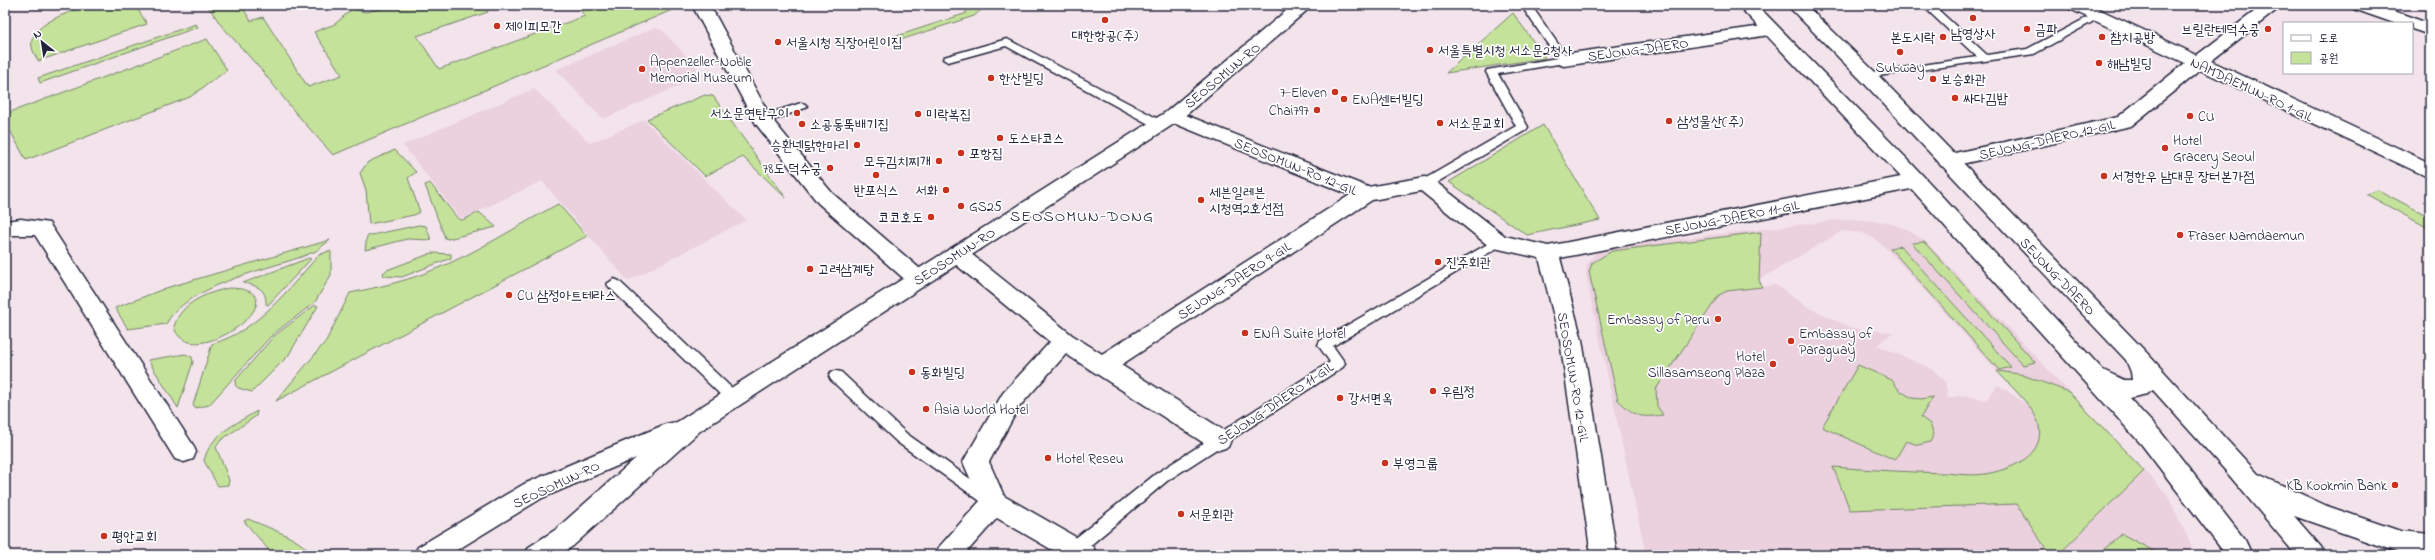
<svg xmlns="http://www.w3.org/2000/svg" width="2435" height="560" font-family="'Indie Flower','Poor Story',sans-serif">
	<rect width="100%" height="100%" fill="#f3e3eb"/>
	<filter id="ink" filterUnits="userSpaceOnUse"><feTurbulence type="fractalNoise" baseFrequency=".025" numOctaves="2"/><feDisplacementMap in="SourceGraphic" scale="8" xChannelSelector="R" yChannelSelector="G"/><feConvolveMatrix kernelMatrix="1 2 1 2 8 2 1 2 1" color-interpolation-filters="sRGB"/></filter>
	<g filter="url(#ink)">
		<g fill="#ebd0dd" fill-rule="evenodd">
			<path d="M 654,28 L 662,30 L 697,68 L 699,76 L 695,79 L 603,119 L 556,70 Z"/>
			<path d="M 534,89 L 590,143 L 644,120 L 746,220 L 628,281 L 542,181 L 464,218 L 460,218 L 403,145 Z"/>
			<path d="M 1849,219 L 1886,222 L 1906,229 L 1925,241 L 2166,493 L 2196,555 L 1646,555 L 1586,275 L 1587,264 L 1595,254 L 1608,247 ZM 1842,231 L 1863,233 L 1875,239 L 1888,250 L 2028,405 L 1998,385 L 1986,400 L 1963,395 L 1948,398 L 1945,381 L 1932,369 L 1877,345 L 1893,332 L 1869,331 L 1849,327 L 1806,306 L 1776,285 L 1762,287 L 1759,280 ZM 1901,246 L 2010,367 L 1890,248 Z"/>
		</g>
		<g fill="#c4e29a" stroke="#73826a">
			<path d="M 93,5 L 131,5 L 137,8 L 147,24 L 38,61 C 35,55 30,47 32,40 C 37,21 76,9 93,5 Z"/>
			<path d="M 207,5 L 241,5 L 251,21 L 263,17 L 308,87 L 342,75 L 314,32 L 335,24 L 352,9 L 366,12 L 396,5 L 483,5 L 488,12 L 417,36 L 439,69 L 585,16 L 576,5 L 668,5 L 672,10 L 333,155 L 294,111 L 264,73 L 221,25 Z"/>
			<path d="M 960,5 L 987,5 L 974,16 L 888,44 L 885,40 L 967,13 Z"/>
			<path d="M 1513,13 L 1545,58 L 1446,73 Z"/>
			<path d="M 196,24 L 198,27 L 40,83 L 38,78 Z"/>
			<path d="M 207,39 L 227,70 L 190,97 L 26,160 L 5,121 L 5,114 Z"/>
			<path d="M 705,95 L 713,96 L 786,198 L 743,157 L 705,176 L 647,119 Z"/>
			<path d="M 1543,125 L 1600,220 L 1527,235 L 1449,182 Z"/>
			<path d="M 395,150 L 416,172 L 408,178 L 420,212 L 414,215 L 369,224 L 366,190 L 360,173 L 368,162 Z"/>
			<path d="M 430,183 L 458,219 L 463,220 L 479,212 L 496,227 L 448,239 L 445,238 L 425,185 Z"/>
			<path d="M 2378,190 L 2430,217 L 2430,229 L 2366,194 Z"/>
			<path d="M 558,204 L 587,236 L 276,401 L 326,341 L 350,293 C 379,287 407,281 433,270 C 477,253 517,226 558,204 Z"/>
			<path d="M 419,225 L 426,226 L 431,240 L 407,239 L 365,250 L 367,236 Z"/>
			<path d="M 1761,232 L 1759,280 L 1762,287 L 1727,291 L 1719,295 L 1656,389 L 1657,406 L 1663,415 C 1639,418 1636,417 1618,400 L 1589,272 L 1592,263 L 1612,251 Z"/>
			<path d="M 330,240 L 316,251 L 301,257 C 263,270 185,287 166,324 L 128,329 L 115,308 L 166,288 Z"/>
			<path d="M 1924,242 L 2035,362 L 2023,365 L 1912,243 Z"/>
			<path d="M 1901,246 L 2011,367 L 1999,370 L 1890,248 Z"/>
			<path d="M 329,251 L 331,252 L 331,275 L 315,302 L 272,335 L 209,405 L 195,408 L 193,405 L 212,344 C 259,330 287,290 319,255 Z"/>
			<path d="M 432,253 L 451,254 L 451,258 L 402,277 L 384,276 L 383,273 L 387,270 Z"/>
			<path d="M 309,258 L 311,259 L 268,305 L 266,304 C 267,289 256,285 243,283 Z"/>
			<path d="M 229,288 C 310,289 189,378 174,327 C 180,303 206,293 229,288 Z"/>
			<path d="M 315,305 L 318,306 L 288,356 L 252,392 L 238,388 L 235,385 L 236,380 L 274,336 Z"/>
			<path d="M 185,354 L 192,357 L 193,362 L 178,408 L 148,360 Z"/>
			<path d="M 1858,365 L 1892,380 L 1899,390 L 1912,398 L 1920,399 L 1933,397 L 1921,417 L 1930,424 L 1934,434 L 1930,442 L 1918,445 L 1906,441 L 1895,460 L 1822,427 Z"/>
			<path d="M 1997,371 L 2020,374 L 2069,392 L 2144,471 L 2058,555 L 2050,555 L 2017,504 L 1850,510 L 1833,467 C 1870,470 1907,472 1945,473 C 1958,474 1972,476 1985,474 C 2009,470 2045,457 2039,426 C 2036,408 2009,385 1997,371 Z"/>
			<path d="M 257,411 L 256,416 L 221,440 L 216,447 L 229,480 L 228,485 L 218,486 L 204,461 C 210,434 236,424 257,411 Z"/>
			<path d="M 248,519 C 264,526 305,540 311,555 L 273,555 L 244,521 Z"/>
			<path d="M 2122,534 L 2161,555 L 2097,555 Z"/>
		</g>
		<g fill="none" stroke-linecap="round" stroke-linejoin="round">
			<defs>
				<g id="service">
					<path d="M 1273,5 L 1287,5 L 1301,12 L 1296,15 Z"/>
					<path d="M 1521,5 L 1531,5 L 1569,60 L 1564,63 L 1498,74 L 1528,127 L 1526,130 L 1429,187 L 1421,187 L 1419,184 L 1421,181 L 1516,126 L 1486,72 L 1487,70 L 1557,58 Z"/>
					<path d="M 1922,5 L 1933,5 L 1987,55 L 2027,49 L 2094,14 L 2102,14 L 2103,16 L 2034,54 L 1864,78 L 1862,76 L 1868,73 L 1977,57 Z"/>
					<path d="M 1007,39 L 1164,122 L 1166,125 L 1160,129 L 1156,128 L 1006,46 L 948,62 L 943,59 L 944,57 Z"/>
					<path d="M 801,103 L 805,104 L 807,106 L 805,108 L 763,124 L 757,120 L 759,117 Z"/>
					<path d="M 1498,238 L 1504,242 L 1502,245 L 1333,346 L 1345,363 L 1343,367 L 1167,481 L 1080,554 L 1068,554 L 1066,549 L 1068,544 L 1157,473 L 1330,362 L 1318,345 L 1320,341 Z"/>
					<path d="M 614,279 L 619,281 L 737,393 L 739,397 L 737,401 L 727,401 L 609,287 L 607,284 Z"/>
					<path d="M 836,371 L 841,372 L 907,434 L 993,495 L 996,499 L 993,503 L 988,505 L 983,503 L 897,442 L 831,380 L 829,376 L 831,372 Z"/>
				</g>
				<g id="minor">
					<path d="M 692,5 L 710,5 L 771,118 L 832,193 L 926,274 L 929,279 L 926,284 L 918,287 L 910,284 L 818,203 L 756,124 Z"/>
					<path d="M 2067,5 L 2090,5 L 2197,55 L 2263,5 L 2283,5 L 2211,61 L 2430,163 L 2430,178 L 2200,70 L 2131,126 L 1948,167 L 1941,166 L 1938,161 L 1941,156 L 2118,117 L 2185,63 L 2070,9 Z"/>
					<path d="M 2351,5 L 2377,5 L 2430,24 L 2430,35 L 2412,29 L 2412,23 L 2394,23 L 2354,9 Z"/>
					<path d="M 1770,25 L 1776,26 L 1779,30 L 1776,34 L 1564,66 L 1558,64 L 1555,60 L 1558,56 L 1564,54 Z"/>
					<path d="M 1173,110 L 1368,187 L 1425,177 L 1432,179 L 1505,236 L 1548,246 L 1916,174 L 1923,176 L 1926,181 L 1923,186 L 1916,188 L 1560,258 L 1582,340 L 1617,555 L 1591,555 L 1560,340 L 1539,258 L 1490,247 L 1421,191 L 1372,200 L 1121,365 L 1228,433 L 1231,440 L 1228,447 L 1219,450 L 1210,447 L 1066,354 L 1019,407 L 989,462 L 1004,496 L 1093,547 L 1097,555 L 1061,555 L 997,518 L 964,555 L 935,555 L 939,547 L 980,501 L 963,462 L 967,455 L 1003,393 L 1050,342 L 949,259 L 946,254 L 949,249 L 957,247 L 965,249 L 1072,335 L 1102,354 L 1350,195 L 1166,120 L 1163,116 L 1166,112 Z"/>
					<path d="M 21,219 L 49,223 L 193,445 L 196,452 L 193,459 L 184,462 L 175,459 L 35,235 L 5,235 L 5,221 Z"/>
				</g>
				<g id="primary">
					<path d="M 1293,5 L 1313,5 L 1180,120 L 700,431 L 573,546 L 559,555 L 525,555 L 529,547 L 555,530 L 636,458 L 542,498 L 449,555 L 414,555 L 418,547 L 524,484 L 666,424 L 677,422 L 1166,112 Z"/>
					<path d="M 1738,5 L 1757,5 L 1912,164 L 2103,370 L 2124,380 L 2132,380 L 2131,372 L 2126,360 L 1861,80 L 1787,5 L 1806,5 L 1875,72 L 2145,351 L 2258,474 L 2327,506 L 2400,531 L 2430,534 L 2430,555 L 2400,553 L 2294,516 L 2321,547 L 2325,555 L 2296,555 L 2224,469 L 2153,390 L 2147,394 L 2129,398 L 2160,431 L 2245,540 L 2252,555 L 2226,555 L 2142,445 L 1898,174 Z"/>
				</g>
			</defs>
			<use href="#service" stroke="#22223b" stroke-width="3"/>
			<use href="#minor" stroke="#22223b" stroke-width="3"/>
			<use href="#primary" stroke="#22223b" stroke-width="3"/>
			<use href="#service" fill="#fff" fill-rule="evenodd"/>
			<use href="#minor" fill="#fff" fill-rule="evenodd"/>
			<use href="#primary" fill="#fff" fill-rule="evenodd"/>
		</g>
	</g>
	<g fill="#c8321e" stroke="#fff" stroke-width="1.5">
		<circle cx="1973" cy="18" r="4"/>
		<circle cx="1105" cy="20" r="4"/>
		<circle cx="497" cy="26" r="4"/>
		<circle cx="2027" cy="29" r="4"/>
		<circle cx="2268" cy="29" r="4"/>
		<circle cx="1943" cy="37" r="4"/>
		<circle cx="2102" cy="37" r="4"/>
		<circle cx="778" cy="42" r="4"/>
		<circle cx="1430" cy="50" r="4"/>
		<circle cx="1900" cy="52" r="4"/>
		<circle cx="2099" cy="63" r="4"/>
		<circle cx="642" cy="69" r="4"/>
		<circle cx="991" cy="78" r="4"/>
		<circle cx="1933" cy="79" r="4"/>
		<circle cx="1335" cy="92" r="4"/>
		<circle cx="1955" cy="98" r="4"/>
		<circle cx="1344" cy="99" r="4"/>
		<circle cx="1317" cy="110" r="4"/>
		<circle cx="797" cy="113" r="4"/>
		<circle cx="918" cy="114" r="4"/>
		<circle cx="2190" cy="116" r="4"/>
		<circle cx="1669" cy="121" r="4"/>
		<circle cx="1440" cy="123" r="4"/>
		<circle cx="802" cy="124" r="4"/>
		<circle cx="1000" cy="138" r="4"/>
		<circle cx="857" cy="145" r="4"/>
		<circle cx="2165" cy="148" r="4"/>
		<circle cx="961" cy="153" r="4"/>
		<circle cx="939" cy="161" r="4"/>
		<circle cx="830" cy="168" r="4"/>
		<circle cx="876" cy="175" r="4"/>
		<circle cx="2104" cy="176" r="4"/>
		<circle cx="946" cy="190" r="4"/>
		<circle cx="1201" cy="200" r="4"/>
		<circle cx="961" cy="206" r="4"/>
		<circle cx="931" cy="217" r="4"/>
		<circle cx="2180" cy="235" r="4"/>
		<circle cx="1438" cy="262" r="4"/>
		<circle cx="810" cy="269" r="4"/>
		<circle cx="509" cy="295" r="4"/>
		<circle cx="1718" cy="319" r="4"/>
		<circle cx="1245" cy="333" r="4"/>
		<circle cx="1791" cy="341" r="4"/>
		<circle cx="1773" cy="364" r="4"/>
		<circle cx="912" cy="372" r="4"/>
		<circle cx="1433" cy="391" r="4"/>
		<circle cx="1340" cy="398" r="4"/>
		<circle cx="926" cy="409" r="4"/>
		<circle cx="1048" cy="458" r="4"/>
		<circle cx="1385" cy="463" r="4"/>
		<circle cx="2395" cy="485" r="4"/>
		<circle cx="1181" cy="514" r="4"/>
		<circle cx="104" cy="536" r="4"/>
	</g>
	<g text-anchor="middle" stroke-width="3.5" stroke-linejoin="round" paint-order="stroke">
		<g font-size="14" fill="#22223b" stroke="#fff" text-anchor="start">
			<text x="505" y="31">제이피모간</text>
			<text x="2035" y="34">금파</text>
			<text x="2260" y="34" text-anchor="end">브릴란테덕수궁</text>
			<text x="1973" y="38" text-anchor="middle">남영상사</text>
			<text x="1105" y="40" text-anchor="middle">대한항공(주)</text>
			<text x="1935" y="42" text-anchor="end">본도시락</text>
			<text x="2110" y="42">참치공방</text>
			<text x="786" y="47">서울시청 직장어린이집</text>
			<text x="1438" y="55">서울특별시청 서소문2청사</text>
			<text x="650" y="66">Appenzeller-Noble<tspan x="650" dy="16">Memorial Museum</tspan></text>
			<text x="2107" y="68">해남빌딩</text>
			<text x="1900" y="72" text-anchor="middle">Subway</text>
			<text x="999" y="83">한산빌딩</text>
			<text x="1941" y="84">보승화관</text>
			<text x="1327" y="97" text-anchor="end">7-Eleven</text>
			<text x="1963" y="103">싸다김밥</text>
			<text x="1352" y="104">ENA센터빌딩</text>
			<text x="1309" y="115" text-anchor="end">Chai797</text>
			<text x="789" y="118" text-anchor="end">서소문연탄구이</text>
			<text x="926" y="119">미락복집</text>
			<text x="2198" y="121">CU</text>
			<text x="1677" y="126">삼성물산(주)</text>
			<text x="1448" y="128">서소문교회</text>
			<text x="810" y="129">소공동뚝배기집</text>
			<text x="1008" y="143">도스타코스</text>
			<text x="2173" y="145">Hotel<tspan x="2173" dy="16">Gracery Seoul</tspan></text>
			<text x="849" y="150" text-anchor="end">승환네닭한마리</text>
			<text x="969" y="158">포항집</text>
			<text x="931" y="166" text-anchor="end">모두김치찌개</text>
			<text x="822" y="173" text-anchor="end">78도 덕수궁</text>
			<text x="2112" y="181">서경한우 남대문 장터본가점</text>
			<text x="876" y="195" text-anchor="middle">반포식스</text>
			<text x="938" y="195" text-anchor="end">서화</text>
			<text x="1209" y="197">세븐일레븐<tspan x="1209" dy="16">시청역2호선점</tspan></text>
			<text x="969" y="211">GS25</text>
			<text x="923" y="222" text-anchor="end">코코호도</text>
			<text x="2188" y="240">Fraser Namdaemun</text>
			<text x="1446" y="267">진주회관</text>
			<text x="818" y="274">고려삼계탕</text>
			<text x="517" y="300">CU 삼정아트테라스</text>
			<text x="1710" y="324" text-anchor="end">Embassy of Peru</text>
			<text x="1253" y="338">ENA Suite Hotel</text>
			<text x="1799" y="338">Embassy of<tspan x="1799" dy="16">Paraguay</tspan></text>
			<text x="1765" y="361" text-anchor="end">Hotel<tspan x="1765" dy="16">Sillasamseong Plaza</tspan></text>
			<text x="920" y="377">동화빌딩</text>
			<text x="1441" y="396">우림정</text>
			<text x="1348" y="403">강서면옥</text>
			<text x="934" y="414">Asia World Hotel</text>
			<text x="1056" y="463">Hotel Reseu</text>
			<text x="1393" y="468">부영그룹</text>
			<text x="2387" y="490" text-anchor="end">KB Kookmin Bank</text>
			<text x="1189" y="519">서문회관</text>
			<text x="112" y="541">평안교회</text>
		</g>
		<g font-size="14" fill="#22223b" stroke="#fff">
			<text transform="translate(1638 49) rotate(-8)" y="5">SEJONG-DAERO</text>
			<text transform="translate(1222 75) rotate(-40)" y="5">SEOSOMUN-RO</text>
			<text transform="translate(2252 89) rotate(25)" y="5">NAMDAEMUN-RO 1-GIL</text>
			<text transform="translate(2047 139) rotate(-13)" y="5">SEJONG-DAERO 12-GIL</text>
			<text transform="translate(1296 166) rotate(22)" y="5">SEOSOMUN-RO 12-GIL</text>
			<text transform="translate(1732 217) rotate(-11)" y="5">SEJONG-DAERO 11-GIL</text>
			<text transform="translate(954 256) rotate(-33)" y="5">SEOSOMUN-RO</text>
			<text transform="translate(2058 276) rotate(46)" y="5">SEJONG-DAERO</text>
			<text transform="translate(1234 280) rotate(-33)" y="5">SEJONG-DAERO 9-GIL</text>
			<text transform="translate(1574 377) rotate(80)" y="5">SEOSOMUN-RO 12-GIL</text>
			<text transform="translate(1275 403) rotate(-34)" y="5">SEJONG-DAERO 11-GIL</text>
			<text transform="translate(556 484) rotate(-25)" y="5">SEOSOMUN-RO</text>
		</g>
		<g font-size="16" letter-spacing="1" fill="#22223b" stroke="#fff">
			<text x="1082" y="221">SEOSOMUN-DONG</text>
		</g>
	</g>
	<rect width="2435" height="560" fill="none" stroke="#fff" stroke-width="20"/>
	<rect x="10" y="10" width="2415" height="540" fill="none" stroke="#22223b" stroke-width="1.5" filter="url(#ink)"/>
	<rect x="2283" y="22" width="130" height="52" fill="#ffffff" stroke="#a7a7b1"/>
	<rect x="2291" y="35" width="20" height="6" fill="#ffffff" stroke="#a7a7b1"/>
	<text x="2319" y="42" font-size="12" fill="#22223b">도로</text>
	<rect x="2291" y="52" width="20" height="12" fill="#c4e29a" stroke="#a7a7b1"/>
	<text x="2319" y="62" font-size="12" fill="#22223b">공원</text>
	<g transform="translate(42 42) rotate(330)" stroke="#ffffff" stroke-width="3" paint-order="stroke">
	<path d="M0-3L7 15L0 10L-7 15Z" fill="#22223b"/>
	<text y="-6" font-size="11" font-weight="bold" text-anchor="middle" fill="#22223b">N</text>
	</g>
</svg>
